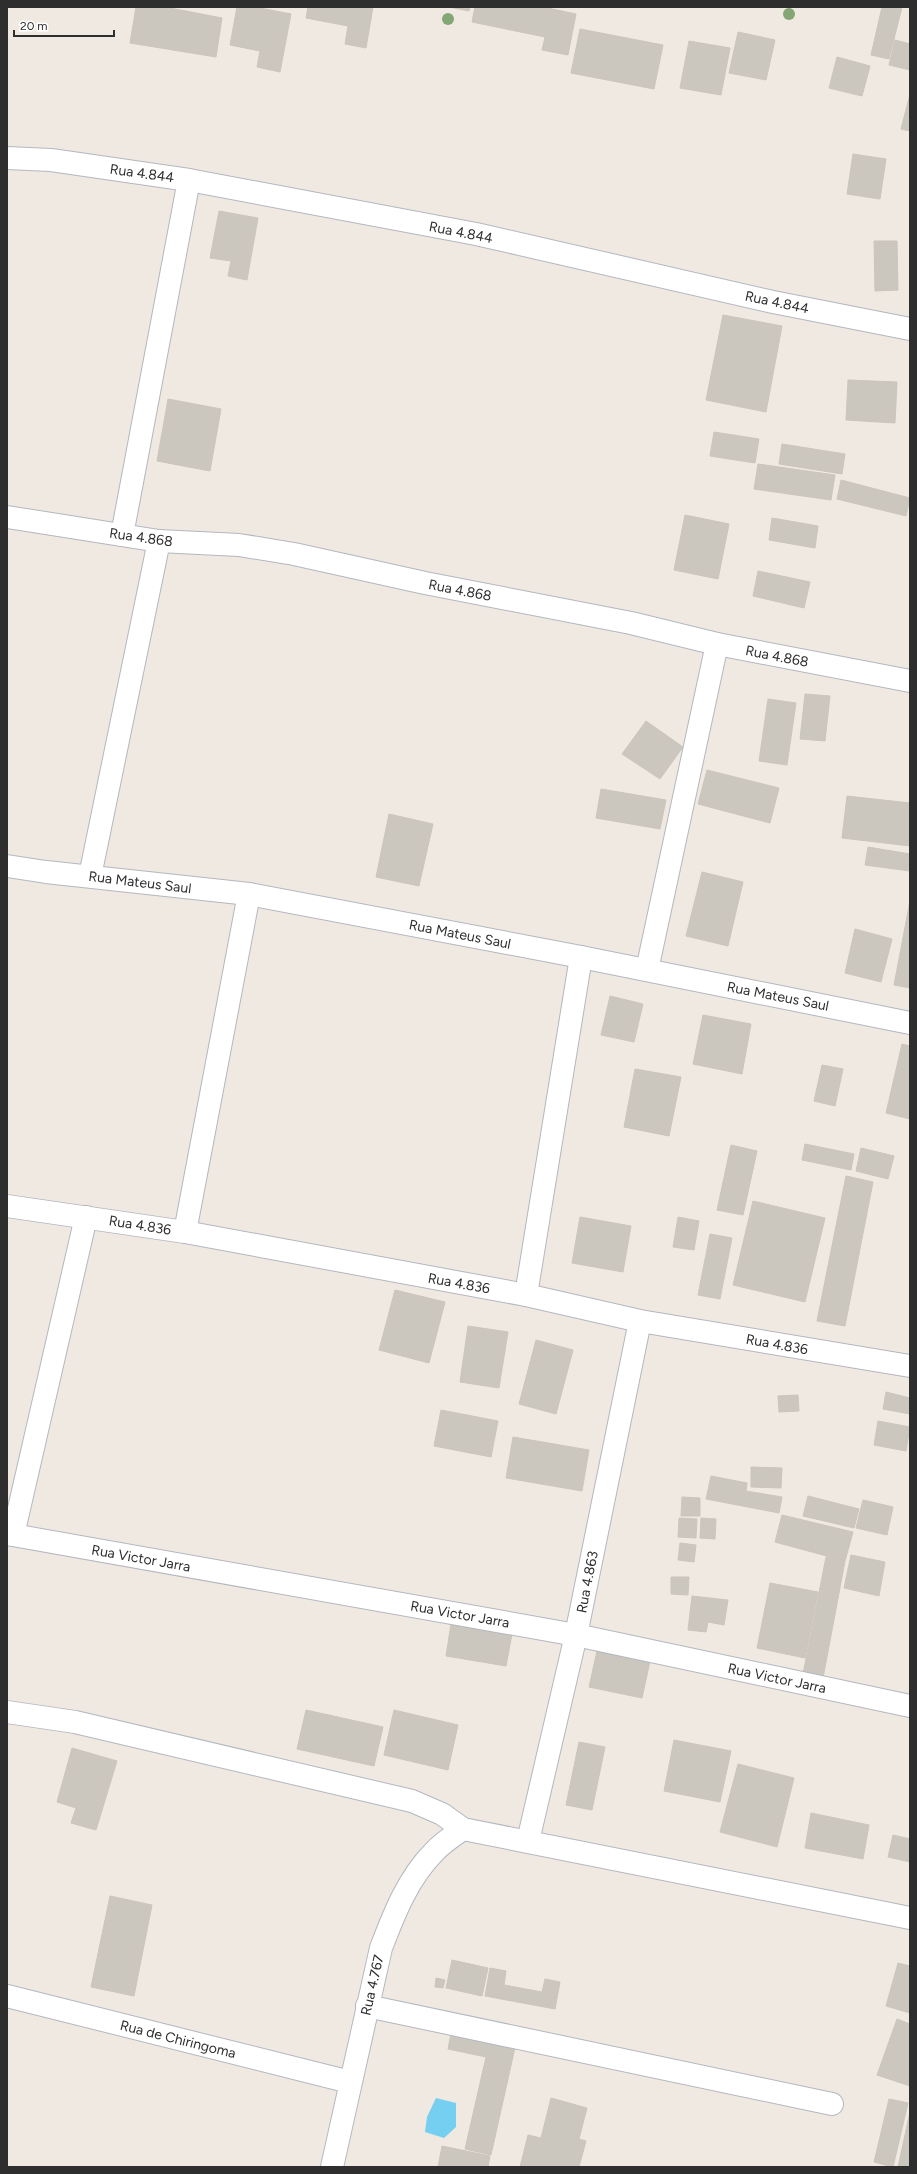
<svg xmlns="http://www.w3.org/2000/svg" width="917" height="2174" font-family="Figtree,sans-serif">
	<rect width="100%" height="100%" fill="#efe9e1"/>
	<path fill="#75cff0" d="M 436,2098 L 456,2103 L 456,2127 L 444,2138 L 425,2132 L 427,2117 Z"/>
	<g fill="#cbc7bf" stroke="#cbc5ba">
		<path d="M 136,7 L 165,7 L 222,18 L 216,57 L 130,43 Z"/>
		<path d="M 237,7 L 255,7 L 291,14 L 280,72 L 257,67 L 260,51 L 230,45 Z"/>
		<path d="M 308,7 L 373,7 L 366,48 L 345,44 L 348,26 L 306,18 Z"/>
		<path d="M 449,7 L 470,7 L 469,11 Z"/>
		<path d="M 475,7 L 543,7 L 576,14 L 568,55 L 542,50 L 545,37 L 472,22 Z"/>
		<path d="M 882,7 L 902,7 L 889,59 L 871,55 Z"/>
		<path d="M 580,29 L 663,45 L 654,89 L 571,73 Z"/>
		<path d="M 738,32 L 775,40 L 766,80 L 729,73 Z"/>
		<path d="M 895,40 L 910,44 L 910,70 L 889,65 Z"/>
		<path d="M 689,41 L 730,48 L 721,95 L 680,88 Z"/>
		<path d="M 837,57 L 870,66 L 862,96 L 829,88 Z"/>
		<path d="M 910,94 L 910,131 L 901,129 Z"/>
		<path d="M 853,154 L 886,159 L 880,199 L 847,194 Z"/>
		<path d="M 219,211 L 258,218 L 247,280 L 228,276 L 231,261 L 210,258 Z"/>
		<path d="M 874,241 L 897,241 L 898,290 L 875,291 Z"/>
		<path d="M 723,315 L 782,326 L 766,412 L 706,400 Z"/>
		<path d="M 848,380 L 897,382 L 895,423 L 846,420 Z"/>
		<path d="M 168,399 L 221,409 L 210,471 L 157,461 Z"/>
		<path d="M 714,432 L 759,439 L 755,463 L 710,456 Z"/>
		<path d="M 782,444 L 845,454 L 842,474 L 779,464 Z"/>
		<path d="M 758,464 L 835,475 L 831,500 L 754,489 Z"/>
		<path d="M 841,480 L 910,498 L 906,516 L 837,499 Z"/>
		<path d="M 685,515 L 729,524 L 718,579 L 674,570 Z"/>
		<path d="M 772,518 L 818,526 L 815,548 L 769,540 Z"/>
		<path d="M 758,571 L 810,582 L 804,608 L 753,596 Z"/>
		<path d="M 805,694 L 830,696 L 825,741 L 800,739 Z"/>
		<path d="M 768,699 L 796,703 L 787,765 L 759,761 Z"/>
		<path d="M 646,721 L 683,747 L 660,779 L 622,754 Z"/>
		<path d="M 707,770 L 779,788 L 770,823 L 698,804 Z"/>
		<path d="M 601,789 L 666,800 L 660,829 L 596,818 Z"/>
		<path d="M 847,796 L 910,803 L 910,846 L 842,838 Z"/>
		<path d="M 389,814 L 433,824 L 419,886 L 376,877 Z"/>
		<path d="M 868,847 L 910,854 L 910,871 L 865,865 Z"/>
		<path d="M 702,872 L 743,882 L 728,946 L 686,936 Z"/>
		<path d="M 910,901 L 910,988 L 894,985 Z"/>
		<path d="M 855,929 L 892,939 L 881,982 L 845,973 Z"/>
		<path d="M 610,996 L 643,1004 L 634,1042 L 601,1035 Z"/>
		<path d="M 703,1015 L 751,1024 L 742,1074 L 693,1064 Z"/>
		<path d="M 902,1044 L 910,1046 L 910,1119 L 886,1113 Z"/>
		<path d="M 822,1065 L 843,1069 L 835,1106 L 814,1101 Z"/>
		<path d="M 635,1069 L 681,1077 L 669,1136 L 624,1127 Z"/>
		<path d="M 805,1144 L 854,1154 L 851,1170 L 802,1160 Z"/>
		<path d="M 731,1145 L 757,1151 L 743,1215 L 717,1210 Z"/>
		<path d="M 861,1148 L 894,1156 L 888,1179 L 856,1171 Z"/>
		<path d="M 846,1176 L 873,1182 L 845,1326 L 817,1321 Z"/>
		<path d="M 753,1201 L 825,1218 L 805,1302 L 733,1285 Z"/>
		<path d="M 580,1217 L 631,1226 L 623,1272 L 572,1263 Z"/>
		<path d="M 678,1217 L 699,1221 L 694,1250 L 673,1247 Z"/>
		<path d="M 710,1234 L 732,1238 L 720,1299 L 698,1295 Z"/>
		<path d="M 395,1290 L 445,1302 L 429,1363 L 379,1350 Z"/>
		<path d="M 468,1326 L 508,1332 L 499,1388 L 460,1382 Z"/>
		<path d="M 536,1340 L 573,1350 L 556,1414 L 519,1404 Z"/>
		<path d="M 886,1392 L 910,1398 L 910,1414 L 883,1409 Z"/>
		<path d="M 798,1395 L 799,1411 L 779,1412 L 778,1396 Z"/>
		<path d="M 441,1410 L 498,1421 L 491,1457 L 434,1446 Z"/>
		<path d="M 878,1421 L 910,1427 L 906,1451 L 874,1445 Z"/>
		<path d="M 513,1437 L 589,1450 L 582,1491 L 506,1478 Z"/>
		<path d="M 751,1467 L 782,1468 L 781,1488 L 751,1487 Z"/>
		<path d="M 711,1476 L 747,1483 L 746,1491 L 782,1497 L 779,1513 L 706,1499 Z"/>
		<path d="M 808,1496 L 859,1509 L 854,1528 L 803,1516 Z"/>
		<path d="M 682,1497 L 700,1498 L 700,1516 L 681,1516 Z"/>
		<path d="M 863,1500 L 893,1507 L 887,1535 L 856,1528 Z"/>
		<path d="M 782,1515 L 853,1532 L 845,1561 L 775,1542 Z"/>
		<path d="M 679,1518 L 697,1519 L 696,1538 L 678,1537 Z"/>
		<path d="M 701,1518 L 716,1519 L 715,1539 L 700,1538 Z"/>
		<path d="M 680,1543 L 696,1545 L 694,1562 L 678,1560 Z"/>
		<path d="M 851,1555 L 885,1562 L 879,1596 L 844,1588 Z"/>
		<path d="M 826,1557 L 845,1561 L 823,1678 L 803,1674 Z"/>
		<path d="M 671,1577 L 689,1577 L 688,1595 L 671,1594 Z"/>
		<path d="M 770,1583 L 818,1592 L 805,1658 L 757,1648 Z"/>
		<path d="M 692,1596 L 728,1600 L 724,1625 L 708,1622 L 706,1632 L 688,1630 Z"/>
		<path d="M 451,1624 L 512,1634 L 506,1666 L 446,1656 Z"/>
		<path d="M 597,1651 L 650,1661 L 642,1698 L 589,1687 Z"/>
		<path d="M 306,1710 L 383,1727 L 374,1766 L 297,1749 Z"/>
		<path d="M 394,1710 L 458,1725 L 448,1770 L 384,1755 Z"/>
		<path d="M 674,1740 L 731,1751 L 720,1802 L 664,1791 Z"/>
		<path d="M 579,1742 L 605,1747 L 592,1810 L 566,1805 Z"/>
		<path d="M 72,1748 L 117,1761 L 96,1830 L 71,1823 L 76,1808 L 57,1802 Z"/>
		<path d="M 738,1764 L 794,1778 L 777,1847 L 720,1832 Z"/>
		<path d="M 811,1813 L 869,1825 L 863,1859 L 805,1848 Z"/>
		<path d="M 893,1835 L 910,1839 L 910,1862 L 888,1857 Z"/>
		<path d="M 110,1896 L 152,1905 L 134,1996 L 91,1987 Z"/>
		<path d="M 452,1960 L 488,1968 L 482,1996 L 446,1988 Z"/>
		<path d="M 898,1963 L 910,1966 L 910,2013 L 886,2006 Z"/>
		<path d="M 490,1968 L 506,1971 L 504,1985 L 542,1992 L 545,1979 L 560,1982 L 555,2009 L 485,1996 Z"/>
		<path d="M 436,1978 L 445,1980 L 443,1988 L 435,1987 Z"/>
		<path d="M 897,2019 L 910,2024 L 910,2086 L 877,2075 Z"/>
		<path d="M 452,2028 L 516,2043 L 491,2155 L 465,2149 L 486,2057 L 448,2049 Z"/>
		<path d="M 551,2098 L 587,2108 L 579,2139 L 586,2141 L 579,2167 L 520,2167 L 528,2135 L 541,2138 Z"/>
		<path d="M 889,2099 L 908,2103 L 893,2167 L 874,2162 Z"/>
		<path d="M 910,2112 L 910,2167 L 898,2167 Z"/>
		<path d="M 442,2146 L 490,2156 L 488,2167 L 438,2167 Z"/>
	</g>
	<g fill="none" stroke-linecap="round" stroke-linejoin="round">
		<defs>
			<g id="street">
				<path d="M 7,158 L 51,160 L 189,180 L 476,234 L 773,302 L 910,329"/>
				<path d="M 7,517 L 159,541 L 239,545 L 294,554 L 425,583 L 631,623 L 717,644 L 910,681"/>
				<path d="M 122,535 L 189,180"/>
				<path d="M 7,866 L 46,872 L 249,894 L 581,957 L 910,1023"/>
				<path d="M 90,876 L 159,541"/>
				<path d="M 647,970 L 717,644"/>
				<path d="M 7,1206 L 185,1232 L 526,1295 L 640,1321 L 910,1366"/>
				<path d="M 185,1232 L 249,894"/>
				<path d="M 526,1295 L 581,957"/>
				<path d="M 7,1534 L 576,1635 L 910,1706"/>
				<path d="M 13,1535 L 86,1217"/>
				<path d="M 7,1712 L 75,1722 L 412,1801 L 442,1814 L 463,1829 L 910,1918"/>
				<path d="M 528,1841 L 576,1635 L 640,1321"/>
				<path d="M 7,1996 L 350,2082"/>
				<path d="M 367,2006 L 832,2104"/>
				<path d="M 332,2167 L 381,1948 C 394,1914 408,1878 434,1852 C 442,1843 453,1836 463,1829"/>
			</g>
		</defs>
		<use href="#street" stroke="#b4b7c1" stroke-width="24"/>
		<use href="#street" stroke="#fff" stroke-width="22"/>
	</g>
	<g fill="#84a574">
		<circle cx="789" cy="14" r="6"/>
		<circle cx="448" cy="19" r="6"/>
	</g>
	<g text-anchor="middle" stroke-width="4" stroke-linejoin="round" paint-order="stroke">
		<g font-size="14" fill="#2e2e2e" stroke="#fff">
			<text transform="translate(142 173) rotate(8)" y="5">Rua 4.844</text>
			<text transform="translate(461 232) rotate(11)" y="5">Rua 4.844</text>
			<text transform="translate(777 302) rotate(12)" y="5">Rua 4.844</text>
			<text transform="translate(141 537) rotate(8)" y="5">Rua 4.868</text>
			<text transform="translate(460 590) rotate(11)" y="5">Rua 4.868</text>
			<text transform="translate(777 656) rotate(11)" y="5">Rua 4.868</text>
			<text transform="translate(140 882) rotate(7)" y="5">Rua Mateus Saul</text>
			<text transform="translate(460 934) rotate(11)" y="5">Rua Mateus Saul</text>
			<text transform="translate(778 996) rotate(11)" y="5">Rua Mateus Saul</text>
			<text transform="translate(140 1225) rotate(9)" y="5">Rua 4.836</text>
			<text transform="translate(459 1283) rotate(10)" y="5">Rua 4.836</text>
			<text transform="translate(777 1344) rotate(10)" y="5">Rua 4.836</text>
			<text transform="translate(141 1558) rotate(10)" y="5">Rua Victor Jarra</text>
			<text transform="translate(587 1582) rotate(-79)" y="5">Rua 4.863</text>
			<text transform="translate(460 1614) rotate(10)" y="5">Rua Victor Jarra</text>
			<text transform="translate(777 1678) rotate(12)" y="5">Rua Victor Jarra</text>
			<text transform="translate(372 1985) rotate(-77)" y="5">Rua 4.767</text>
			<text transform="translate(178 2039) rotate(14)" y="5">Rua de Chiringoma</text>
		</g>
	</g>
	<rect width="917" height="2174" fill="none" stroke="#2e2e2e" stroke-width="16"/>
	<path d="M14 30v6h100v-6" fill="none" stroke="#2e2e2e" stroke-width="2"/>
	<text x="20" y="30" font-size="12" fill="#2e2e2e" stroke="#ffffff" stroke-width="3" paint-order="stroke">20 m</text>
</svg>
